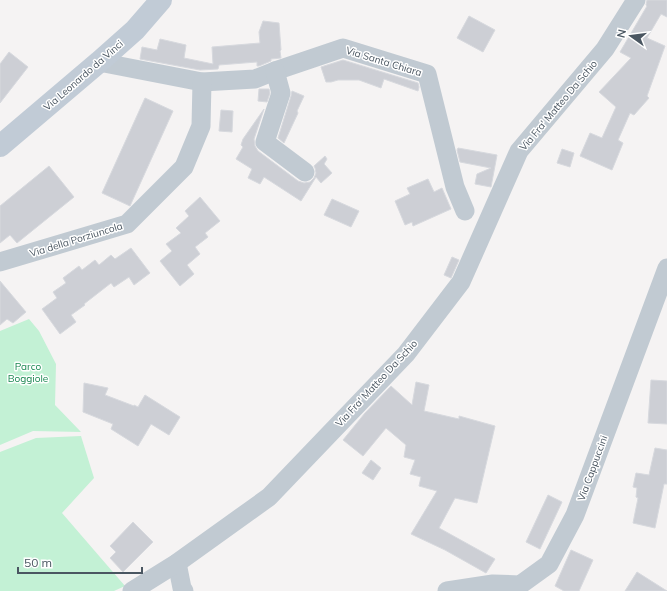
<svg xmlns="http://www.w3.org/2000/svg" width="667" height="591" font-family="Mulish,sans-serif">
	<rect width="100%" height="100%" fill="#f5f3f3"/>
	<g fill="#c3f1d5">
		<path d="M 29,319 L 39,331 L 56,364 L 55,405 L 81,432 L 33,431 L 0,445 L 0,331 Z"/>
		<path d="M 81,436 L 94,478 L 62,513 L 125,586 L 114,591 L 0,591 L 0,452 L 36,438 Z"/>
	</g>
	<g fill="#cdcfd5" stroke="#d7d9de">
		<path d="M 647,0 L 667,0 L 667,17 L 661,14 L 647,38 L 665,46 L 647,96 L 649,98 L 634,115 L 630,113 L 618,140 L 623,143 L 612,170 L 580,156 L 590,133 L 602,138 L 616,107 L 599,92 L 631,58 L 620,52 L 647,6 L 646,5 Z"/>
		<path d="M 469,16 L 495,30 L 483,52 L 457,38 Z"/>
		<path d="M 263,21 L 279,23 L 281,50 L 280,51 L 281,58 L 271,59 L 271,61 L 259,66 L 257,66 L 257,62 L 219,65 L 218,69 L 200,70 L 140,59 L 142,47 L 157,50 L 160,39 L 186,45 L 184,58 L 213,64 L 212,47 L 260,43 L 259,32 Z"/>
		<path d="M 9,52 L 28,67 L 0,103 L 0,64 Z"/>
		<path d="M 343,60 L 418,83 L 419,87 L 418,91 L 384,79 L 381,88 L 359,80 L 338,80 L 331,82 L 326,82 L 321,67 Z"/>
		<path d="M 259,89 L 269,89 L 270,93 L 267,102 L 258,101 Z"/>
		<path d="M 292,91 L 304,96 L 297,111 L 298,113 L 284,143 L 278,138 L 291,96 Z"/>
		<path d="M 145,98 L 173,111 L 130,206 L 102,193 Z"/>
		<path d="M 264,109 L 254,139 L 255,146 L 258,151 L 298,181 L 304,183 L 310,182 L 314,178 L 316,173 L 315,168 L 314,166 L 325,156 L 327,159 L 324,164 L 332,173 L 321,183 L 316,177 L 301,201 L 264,177 L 260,184 L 248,178 L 252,169 L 236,159 L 243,147 L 241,145 L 243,139 Z"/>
		<path d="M 221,110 L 233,111 L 232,132 L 219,131 Z"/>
		<path d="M 458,148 L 497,155 L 491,187 L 475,184 L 477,174 L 491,168 L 460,162 L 457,150 Z"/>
		<path d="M 562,149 L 574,153 L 570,167 L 557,163 Z"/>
		<path d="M 49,166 L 74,197 L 17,243 L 10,235 L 0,243 L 0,206 Z"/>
		<path d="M 428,179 L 434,192 L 442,188 L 451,209 L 413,226 L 412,222 L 405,225 L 395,201 L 410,194 L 407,188 Z"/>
		<path d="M 200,197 L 220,221 L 205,233 L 208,237 L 195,247 L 200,254 L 187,265 L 194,274 L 180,286 L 160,261 L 172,251 L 166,244 L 181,233 L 176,228 L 189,216 L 185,211 Z"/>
		<path d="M 332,199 L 359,211 L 351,227 L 324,215 Z"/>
		<path d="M 131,248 L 150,273 L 134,285 L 129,277 L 114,287 L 111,283 L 84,304 L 85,305 L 71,315 L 76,322 L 60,334 L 42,309 L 57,298 L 53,292 L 66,283 L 63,278 L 79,266 L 82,270 L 95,260 L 99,265 L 111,255 L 115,259 Z"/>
		<path d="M 452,257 L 459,260 L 451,278 L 444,275 Z"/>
		<path d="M 0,281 L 26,312 L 13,323 L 7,319 L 0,325 Z"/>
		<path d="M 651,380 L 667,381 L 667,424 L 648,423 Z"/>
		<path d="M 416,382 L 429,385 L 424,411 L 459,419 L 459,416 L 495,426 L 477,503 L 455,498 L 439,528 L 495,559 L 486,573 L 445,550 L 411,534 L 437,491 L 419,486 L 421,477 L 410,474 L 415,460 L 404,457 L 406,445 L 386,428 L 363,456 L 343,440 L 365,413 L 391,386 L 412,405 Z"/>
		<path d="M 84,383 L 108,388 L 105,395 L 134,406 L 134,405 L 138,407 L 145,395 L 180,417 L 169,435 L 151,424 L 138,446 L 111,429 L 113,424 L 83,412 Z"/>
		<path d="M 655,448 L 667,450 L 667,484 L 664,484 L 655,528 L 633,523 L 638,498 L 636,497 L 637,488 L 633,487 L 636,473 L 649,475 Z"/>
		<path d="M 371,460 L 381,468 L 373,480 L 362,473 Z"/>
		<path d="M 548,495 L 562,502 L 540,549 L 526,542 Z"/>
		<path d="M 133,522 L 153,542 L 123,572 L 110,558 L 116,552 L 110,546 Z"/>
		<path d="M 571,550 L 593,560 L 579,591 L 564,591 L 555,586 Z"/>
		<path d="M 637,572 L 667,591 L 625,591 Z"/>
	</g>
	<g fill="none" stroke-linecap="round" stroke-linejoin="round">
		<g stroke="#c1cad2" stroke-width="19">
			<path d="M 99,62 L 202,82 L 255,79 L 275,71 L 343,48 L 427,74 L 455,187 L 465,211"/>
			<path d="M 275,71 L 281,93 L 265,142 L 305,172"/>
			<path d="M 0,262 L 127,224 L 184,167 L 201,126 L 202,82"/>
			<path d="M 177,563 L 182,588 L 184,591"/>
			<path d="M 132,591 L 177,563 L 269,497 L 406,354 L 461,282 L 519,151 L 605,49 L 636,0"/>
			<path d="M 447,591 L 493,584 L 520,585 L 549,564 L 575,515 L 667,268"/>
		</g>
		<path stroke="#c1cbd6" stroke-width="22" d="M 0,146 L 99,62 L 135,30 L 161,0"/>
	</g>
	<g text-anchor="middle" stroke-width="3" stroke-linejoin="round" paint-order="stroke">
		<g font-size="10" fill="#4a5661" stroke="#fff">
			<text transform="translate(384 61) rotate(17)" y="4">Via Santa Chiara</text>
			<text transform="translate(83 75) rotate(-41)" y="4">Via Leonardo da Vinci</text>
			<text transform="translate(558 105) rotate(-50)" y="4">Via Fra' Matteo Da Schio</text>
			<text transform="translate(76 239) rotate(-17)" y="4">Via della Porziuncola</text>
			<text transform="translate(376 383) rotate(-47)" y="4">Via Fra' Matteo Da Schio</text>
			<text transform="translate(592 468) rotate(-70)" y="4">Via Cappuccini</text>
		</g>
		<g font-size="10" fill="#17864f" stroke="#fff">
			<text x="28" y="370">Parco<tspan x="28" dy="12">Boggiole</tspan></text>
		</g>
	</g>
	<g transform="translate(631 36) rotate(284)" stroke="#ffffff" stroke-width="3" paint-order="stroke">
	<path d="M0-3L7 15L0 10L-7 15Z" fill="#4a5661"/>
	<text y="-6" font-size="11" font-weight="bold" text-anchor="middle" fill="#4a5661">N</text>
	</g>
	<path d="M18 567v6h124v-6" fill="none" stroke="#4a5661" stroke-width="2"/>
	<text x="24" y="567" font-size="12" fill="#4a5661" stroke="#ffffff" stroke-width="3" paint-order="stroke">50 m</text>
</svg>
